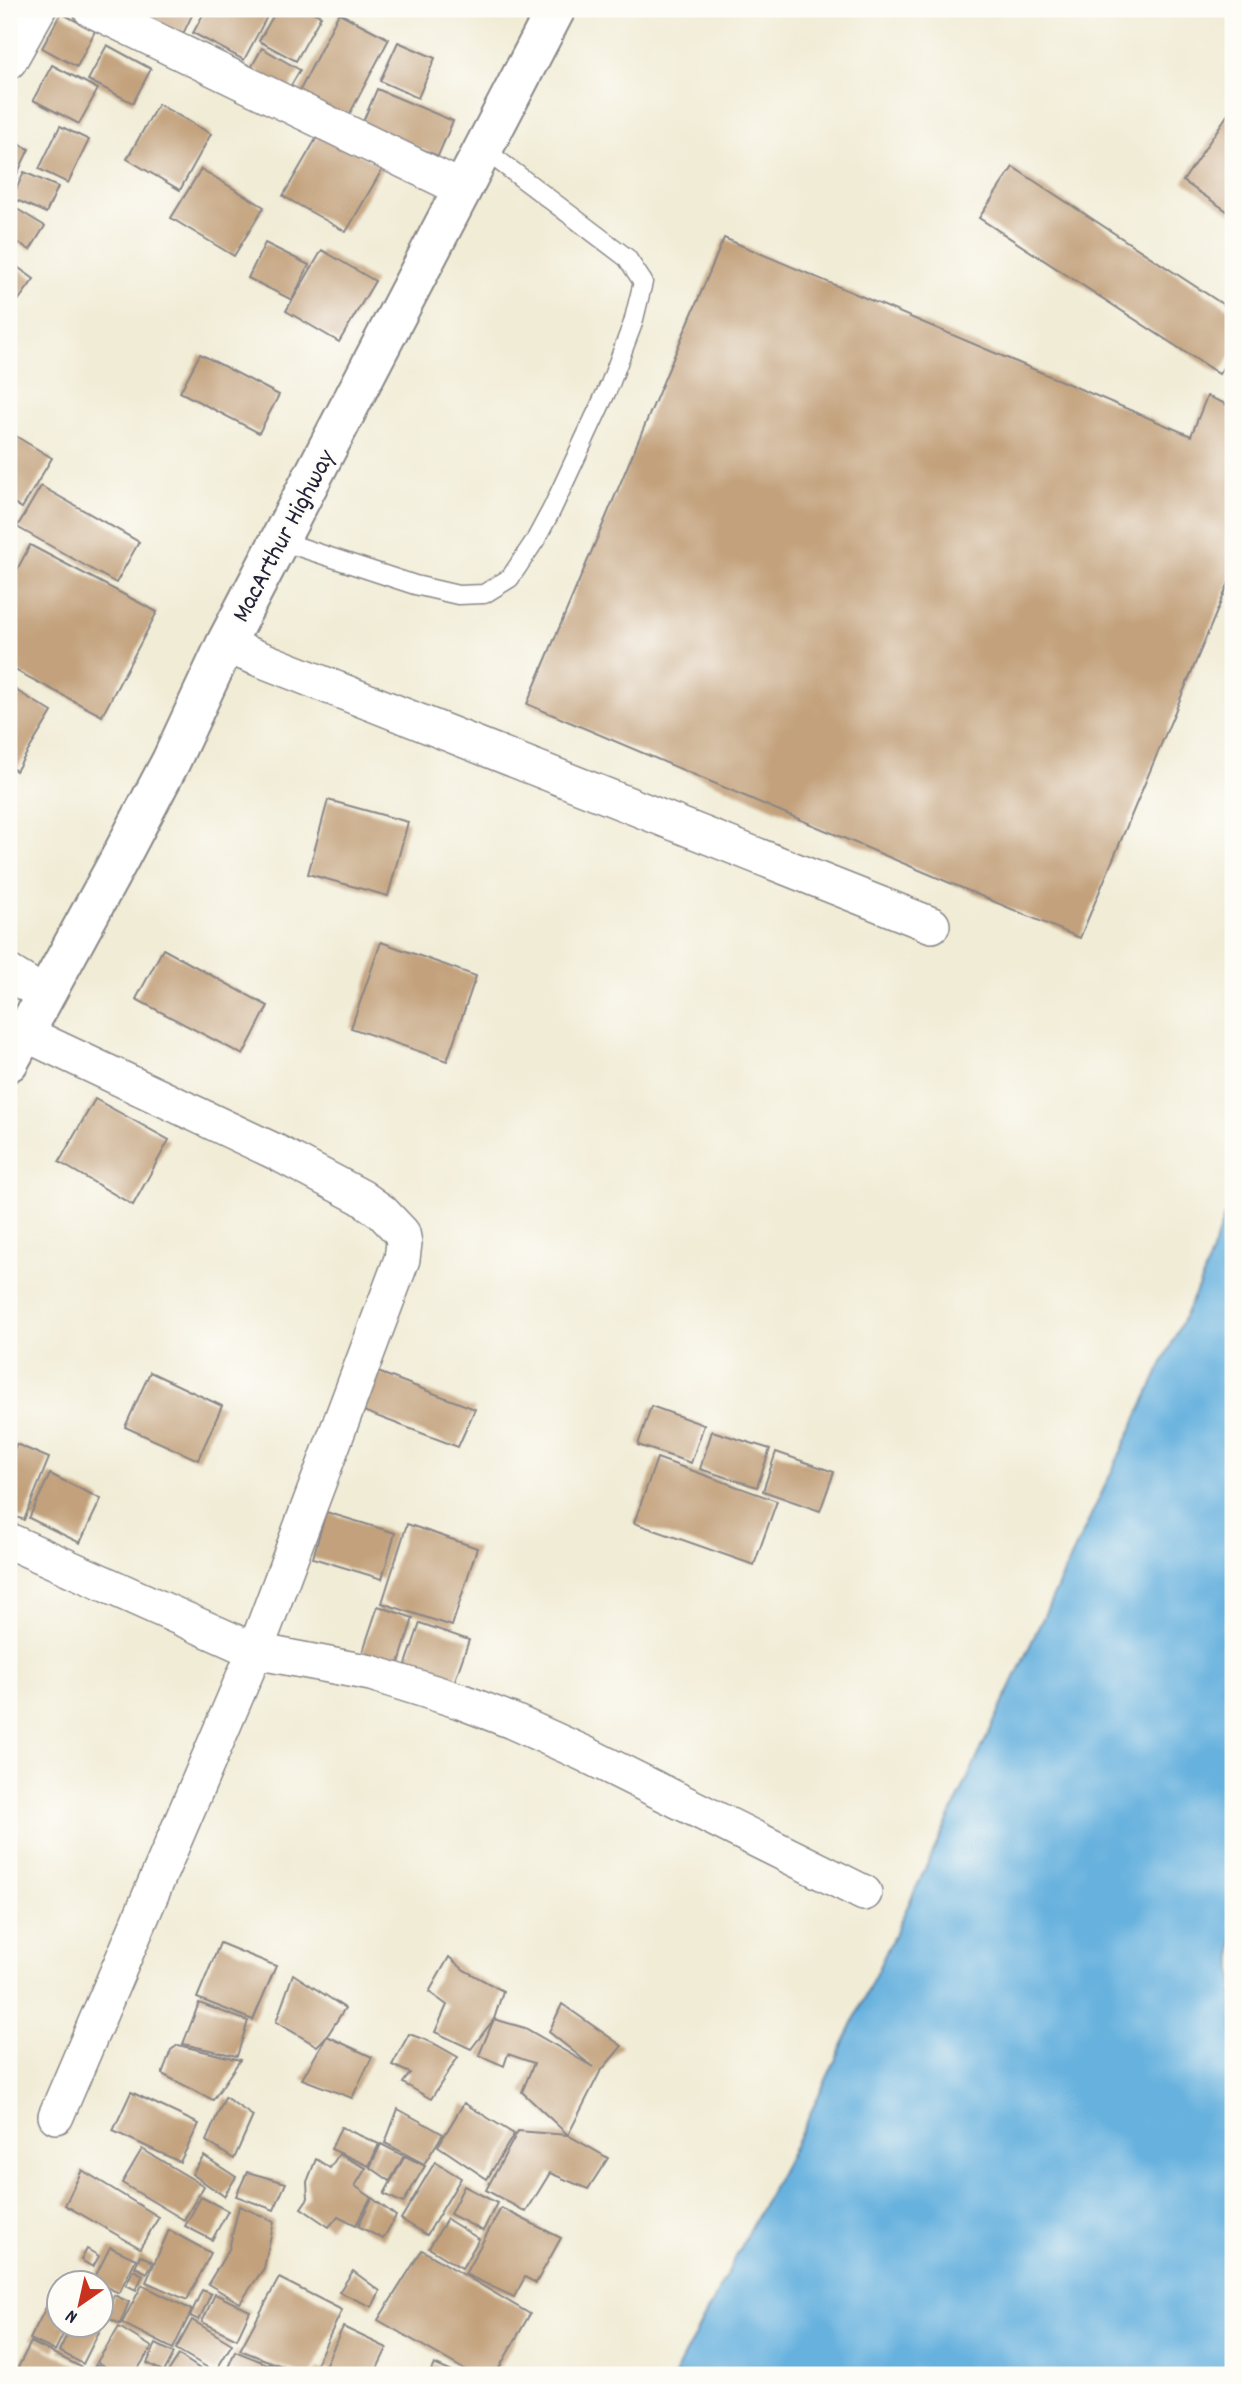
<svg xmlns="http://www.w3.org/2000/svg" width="1242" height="2384" font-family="Dekko,sans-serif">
	<rect width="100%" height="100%" fill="#fdfcf7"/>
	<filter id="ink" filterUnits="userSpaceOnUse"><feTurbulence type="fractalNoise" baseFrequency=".0143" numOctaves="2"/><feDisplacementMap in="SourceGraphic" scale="14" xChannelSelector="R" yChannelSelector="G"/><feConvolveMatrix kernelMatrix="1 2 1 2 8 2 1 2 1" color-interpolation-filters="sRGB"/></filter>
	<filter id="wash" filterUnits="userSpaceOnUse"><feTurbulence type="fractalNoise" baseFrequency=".00686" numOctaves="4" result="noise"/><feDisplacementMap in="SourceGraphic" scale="28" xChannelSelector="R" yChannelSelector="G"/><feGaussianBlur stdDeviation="1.57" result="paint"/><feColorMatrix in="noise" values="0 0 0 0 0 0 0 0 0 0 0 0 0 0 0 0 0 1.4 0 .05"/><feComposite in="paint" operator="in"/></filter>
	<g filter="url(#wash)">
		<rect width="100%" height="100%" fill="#f1ecd6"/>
		<path fill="#66b1de" stroke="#446a8c" stroke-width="2" d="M 1233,1191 L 1233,2375 L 674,2375 L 802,2131 L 1203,1277 Z"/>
		<g id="blocks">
			<g fill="#c3a17b">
				<path d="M 131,9 L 195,9 L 183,34 Z"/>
				<path d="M 206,9 L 271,9 L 244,60 L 193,33 Z"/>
				<path d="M 277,9 L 307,9 L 321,16 L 296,61 L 259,41 Z"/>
				<path d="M 61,13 L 95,31 L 77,67 L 42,48 Z"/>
				<path d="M 339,13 L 389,39 L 347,119 L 298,94 Z"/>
				<path d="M 398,42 L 435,58 L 418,98 L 380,81 Z"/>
				<path d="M 107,45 L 151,69 L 133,103 L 88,80 Z"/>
				<path d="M 262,48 L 300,70 L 289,89 L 251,68 Z"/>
				<path d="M 52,65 L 98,89 L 79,124 L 33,100 Z"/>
				<path d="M 377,89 L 453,121 L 438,156 L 362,124 Z"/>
				<path d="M 158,104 L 211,134 L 180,190 L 127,159 Z"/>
				<path d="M 1230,111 L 1233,114 L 1233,215 L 1183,181 Z"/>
				<path d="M 60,126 L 89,140 L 68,183 L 39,169 Z"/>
				<path d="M 320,132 L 383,168 L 346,232 L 283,196 Z"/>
				<path d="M 9,139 L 29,149 L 9,191 Z"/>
				<path d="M 1013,167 L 1233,311 L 1233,352 L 1219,374 L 979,218 Z"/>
				<path d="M 201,169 L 264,207 L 234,256 L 171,218 Z"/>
				<path d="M 24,172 L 58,187 L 46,213 L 12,198 Z"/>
				<path d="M 12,206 L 45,226 L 30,250 L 9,237 L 9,212 Z"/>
				<path d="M 724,238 L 1191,436 L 1207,396 L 1233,407 L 1233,573 L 1080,938 L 527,704 Z"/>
				<path d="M 265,243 L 309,265 L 292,300 L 248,278 Z"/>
				<path d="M 322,250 L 375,281 L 339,342 L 286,311 Z"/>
				<path d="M 9,261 L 34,279 L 9,313 Z"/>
				<path d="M 200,354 L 279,395 L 259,433 L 180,392 Z"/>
				<path d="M 9,432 L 52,458 L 22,508 L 9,500 Z"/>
				<path d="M 41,486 L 139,542 L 116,583 L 17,527 Z"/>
				<path d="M 30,545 L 157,612 L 102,716 L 9,667 L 9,585 Z"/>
				<path d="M 9,686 L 52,712 L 16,771 L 9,766 Z"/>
				<path d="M 328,800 L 408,822 L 388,896 L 308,874 Z"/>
				<path d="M 381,942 L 476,976 L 447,1061 L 351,1028 Z"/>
				<path d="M 163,949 L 268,1006 L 243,1055 L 136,999 Z"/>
				<path d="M 95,1099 L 169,1140 L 133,1205 L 59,1162 Z"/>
				<path d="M 150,1372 L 222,1406 L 198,1460 L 125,1427 Z"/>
				<path d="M 378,1372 L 475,1409 L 458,1447 L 358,1409 Z"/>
				<path d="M 651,1406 L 704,1425 L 691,1463 L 638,1445 Z"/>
				<path d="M 712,1431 L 770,1449 L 757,1487 L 700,1469 Z"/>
				<path d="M 16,1444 L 49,1458 L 24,1520 L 9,1514 L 9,1463 Z"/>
				<path d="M 776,1452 L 834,1472 L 820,1511 L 763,1491 Z"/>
				<path d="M 657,1458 L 777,1501 L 754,1565 L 634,1523 Z"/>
				<path d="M 50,1474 L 101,1499 L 80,1543 L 29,1518 Z"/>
				<path d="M 326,1512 L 395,1533 L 382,1579 L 313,1558 Z"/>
				<path d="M 407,1524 L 477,1548 L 452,1626 L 382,1603 Z"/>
				<path d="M 378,1606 L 413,1618 L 398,1666 L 362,1654 Z"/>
				<path d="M 420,1623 L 469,1640 L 454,1683 L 405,1667 Z"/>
				<path d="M 220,1943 L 276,1966 L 253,2020 L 197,1998 Z"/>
				<path d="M 449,1957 L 464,1970 L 503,1991 L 494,2019 L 471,2049 L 435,2032 L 447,2005 L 429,1992 Z"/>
				<path d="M 293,1974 L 345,2008 L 327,2036 L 317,2046 L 276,2022 Z"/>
				<path d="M 199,2003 L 248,2021 L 237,2056 L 183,2044 Z"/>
				<path d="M 562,2004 L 622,2046 L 600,2072 L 568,2135 L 608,2158 L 588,2189 L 550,2173 L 526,2212 L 486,2190 L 518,2131 L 568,2135 L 522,2092 L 534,2063 L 508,2054 L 504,2066 L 479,2055 L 494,2019 L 525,2028 L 593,2067 L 549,2032 Z"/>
				<path d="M 409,2034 L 431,2042 L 458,2057 L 431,2099 L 403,2083 L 410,2073 L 392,2065 Z"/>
				<path d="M 327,2036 L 372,2057 L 352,2098 L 302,2079 Z"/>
				<path d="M 178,2045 L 240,2060 L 213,2100 L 162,2074 L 171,2050 Z"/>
				<path d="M 131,2092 L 199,2124 L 180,2162 L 113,2131 Z"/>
				<path d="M 225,2097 L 253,2116 L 234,2159 L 206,2141 Z"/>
				<path d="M 464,2103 L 514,2134 L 487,2179 L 438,2146 Z"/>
				<path d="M 398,2109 L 443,2134 L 424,2164 L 385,2143 Z"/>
				<path d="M 341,2127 L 379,2144 L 369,2166 L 331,2149 Z"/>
				<path d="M 381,2144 L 404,2156 L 390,2181 L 370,2167 Z"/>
				<path d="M 142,2149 L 204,2186 L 184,2220 L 122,2183 Z"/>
				<path d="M 339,2154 L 366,2168 L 355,2186 L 371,2197 L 356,2225 L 338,2216 L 329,2227 L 301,2208 L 308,2198 L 307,2182 L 316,2159 L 330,2168 Z"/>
				<path d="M 204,2156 L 236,2177 L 224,2196 L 192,2174 Z"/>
				<path d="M 405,2156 L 425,2166 L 403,2203 L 384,2194 Z"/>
				<path d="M 435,2162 L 461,2178 L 427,2235 L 401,2219 Z"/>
				<path d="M 82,2170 L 159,2217 L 140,2248 L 65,2205 Z"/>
				<path d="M 247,2172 L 286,2183 L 274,2210 L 236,2196 Z"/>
				<path d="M 464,2186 L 497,2203 L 483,2231 L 450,2214 Z"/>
				<path d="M 201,2197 L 228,2211 L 212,2240 L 185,2226 Z"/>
				<path d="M 372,2198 L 396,2216 L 383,2239 L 358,2226 Z"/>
				<path d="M 239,2206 L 274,2221 L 264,2268 L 240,2303 L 208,2284 L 229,2249 Z"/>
				<path d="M 501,2208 L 561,2238 L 536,2283 L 525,2277 L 514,2297 L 465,2274 Z"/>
				<path d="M 447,2219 L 479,2239 L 462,2268 L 429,2248 Z"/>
				<path d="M 169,2230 L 211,2253 L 187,2300 L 146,2282 Z"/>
				<path d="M 110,2247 L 136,2259 L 119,2293 L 102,2285 L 102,2282 L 93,2281 Z"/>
				<path d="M 87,2249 L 99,2256 L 93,2267 L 81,2260 Z"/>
				<path d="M 422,2250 L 530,2314 L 495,2375 L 474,2375 L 378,2320 Z"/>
				<path d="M 140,2255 L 153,2262 L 147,2273 L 135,2267 Z"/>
				<path d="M 133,2270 L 143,2275 L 136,2290 L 126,2285 Z"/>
				<path d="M 353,2271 L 380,2291 L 372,2307 L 339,2292 Z"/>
				<path d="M 279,2278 L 342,2310 L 311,2375 L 305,2375 L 240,2350 Z"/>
				<path d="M 142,2285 L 192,2310 L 173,2349 L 122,2323 Z"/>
				<path d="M 202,2290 L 211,2294 L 199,2320 L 190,2316 Z"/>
				<path d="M 215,2294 L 250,2311 L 237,2339 L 202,2322 Z"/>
				<path d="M 114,2295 L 129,2302 L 120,2324 L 104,2316 Z"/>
				<path d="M 47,2305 L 60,2311 L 60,2324 L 68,2324 L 55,2351 L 30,2339 Z"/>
				<path d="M 192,2320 L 232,2344 L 215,2372 L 176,2349 Z"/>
				<path d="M 72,2324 L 95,2324 L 101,2328 L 83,2364 L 59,2351 Z"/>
				<path d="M 119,2327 L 152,2347 L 134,2375 L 119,2375 L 97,2362 Z"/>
				<path d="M 343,2327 L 387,2348 L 374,2375 L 339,2375 L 324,2368 Z"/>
				<path d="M 31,2342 L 81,2367 L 77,2375 L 14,2375 Z"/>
				<path d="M 156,2344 L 174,2353 L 164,2372 L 147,2363 Z"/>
				<path d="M 235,2351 L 267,2364 L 262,2375 L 241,2375 L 227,2370 Z"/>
				<path d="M 179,2355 L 209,2375 L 166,2375 Z"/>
				<path d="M 269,2363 L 289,2371 L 288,2375 L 265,2375 Z"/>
				<path d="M 96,2364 L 108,2371 L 105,2375 L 89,2375 Z"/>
				<path d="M 434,2364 L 459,2375 L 429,2375 Z"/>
				<path d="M 318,2368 L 334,2375 L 314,2375 Z"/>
			</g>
		</g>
	</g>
	<g filter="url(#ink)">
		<use href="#blocks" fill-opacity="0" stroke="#8a8788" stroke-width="2"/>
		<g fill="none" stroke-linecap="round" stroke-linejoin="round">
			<defs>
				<path id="lane" d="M 281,541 L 415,585 L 458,595 L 484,594 L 510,578 L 536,539 L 552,509 L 610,384 L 633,323 L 643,282 L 627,258 L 482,148"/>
				<g id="street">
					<path d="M 91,9 L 463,189"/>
					<path d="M 9,61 L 38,9"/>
					<path d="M 225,645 L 932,925"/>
					<path d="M 9,973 L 45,995"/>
					<path d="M 24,1033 L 276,1152 L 361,1197 L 382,1212 L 402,1233 L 404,1243 L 402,1259 L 255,1651 L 56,2116"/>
					<path d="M 9,1541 L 255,1651 L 371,1673 L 460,1701 L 512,1721 L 585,1754 L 864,1893"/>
				</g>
				<path id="highway" d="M 9,1062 L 120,858 L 171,761 L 225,645 L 556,9"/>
			</defs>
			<use href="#lane" stroke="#8a8788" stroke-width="21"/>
			<use href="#street" stroke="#8a8788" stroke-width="38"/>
			<use href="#highway" stroke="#8a8788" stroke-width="42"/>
			<use href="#lane" stroke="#fff" stroke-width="18"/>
			<use href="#street" stroke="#fff" stroke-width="35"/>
			<use href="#highway" stroke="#fff" stroke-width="38"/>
		</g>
	</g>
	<g text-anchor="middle" stroke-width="5" stroke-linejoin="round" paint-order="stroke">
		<g font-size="26" fill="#22223b" stroke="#fdfcf7">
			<text transform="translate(282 535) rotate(-62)" y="9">MacArthur Highway</text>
		</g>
	</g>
	<rect width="1242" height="2384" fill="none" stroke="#fdfcf7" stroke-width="35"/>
	<g transform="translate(80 2304) rotate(214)"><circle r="33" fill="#fdfcf7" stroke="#a5a5ac" stroke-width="2"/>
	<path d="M0-5L12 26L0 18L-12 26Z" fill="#c8321e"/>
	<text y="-10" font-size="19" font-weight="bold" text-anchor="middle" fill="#22223b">N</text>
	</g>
</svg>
